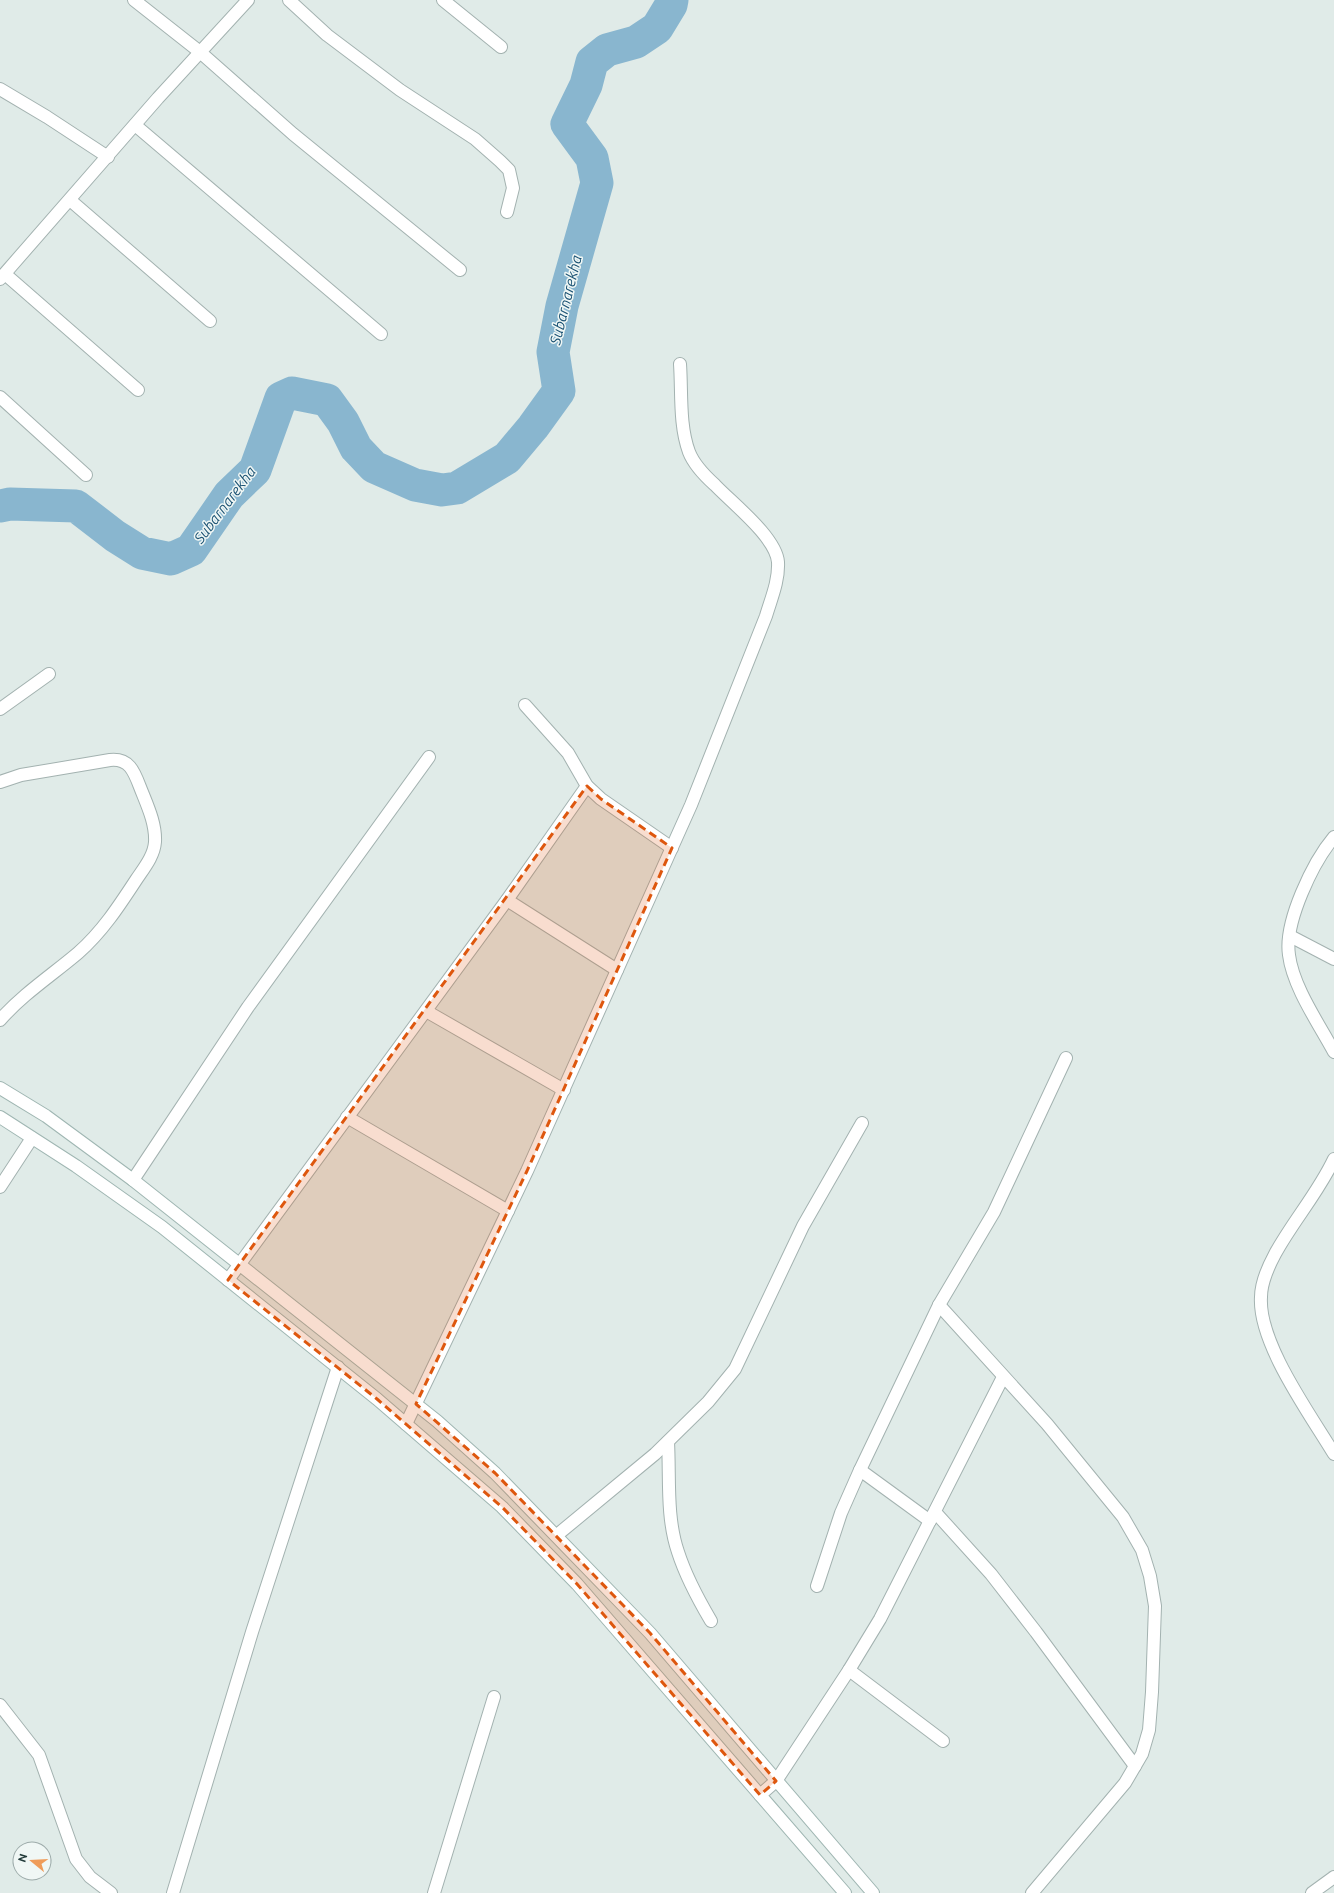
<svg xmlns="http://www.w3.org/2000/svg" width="1334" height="1893" font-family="Ubuntu,sans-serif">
	<rect width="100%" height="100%" fill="#e0ebe8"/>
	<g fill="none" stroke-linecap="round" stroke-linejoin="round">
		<path stroke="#89b6cf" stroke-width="33" d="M 0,506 L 10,504 L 76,506 L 115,536 L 142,553 L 171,559 L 191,550 L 229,495 L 255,470 L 281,398 L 292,393 L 327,400 L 343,422 L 356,448 L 374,467 L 415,485 L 442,490 L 457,488 L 507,458 L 533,427 L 559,391 L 553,352 L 562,306 L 597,183 L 592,158 L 567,124 L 586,85 L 592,62 L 607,50 L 636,42 L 657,28 L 671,5 L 672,0"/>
		<defs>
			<g id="minor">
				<path d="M 134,0 L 200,52 L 293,134 L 460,270"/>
				<path d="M 289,0 L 327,35 L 400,90 L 475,139 L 500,161 L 509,170 L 513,188 L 507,212"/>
				<path d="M 443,0 L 501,47"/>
				<path d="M 0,89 L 47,117 L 108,157"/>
				<path d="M 135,125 L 381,334"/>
				<path d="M 70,200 L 210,321"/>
				<path d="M 5,274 L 138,390"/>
				<path d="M 0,279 L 158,98 L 248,0"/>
				<path d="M 0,397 L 86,475"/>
				<path d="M 525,705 L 568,753 L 587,786 L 601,799 L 672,848"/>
				<path d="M 0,709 L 49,674"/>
				<path d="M 0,782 L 21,775 L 110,760 C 129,758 134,771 140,787 C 147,805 156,823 155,842 C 154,856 144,868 136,880 C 119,906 102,932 78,953 C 52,975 23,994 0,1020"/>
				<path d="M 1334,837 C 1313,862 1284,922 1289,955 C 1293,987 1319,1024 1334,1052"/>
				<path d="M 507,900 L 617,970"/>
				<path d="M 1290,936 L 1334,959"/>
				<path d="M 426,1011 L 564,1090"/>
				<path d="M 347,1117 L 508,1211"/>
				<path d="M 1334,1159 C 1318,1193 1293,1221 1275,1254 C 1268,1267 1261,1282 1261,1297 C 1258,1343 1310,1414 1334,1454"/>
				<path d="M 133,1180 L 248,1007 L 429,757"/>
				<path d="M 0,1187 L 32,1138"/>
				<path d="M 228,1280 L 507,900 L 587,786"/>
				<path d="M 939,1305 L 1047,1424 L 1123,1517 L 1142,1550 L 1150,1576 L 1155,1606 L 1152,1692 L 1149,1730 L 1142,1754 L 1125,1783 L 1032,1893"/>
				<path d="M 406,1424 L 527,1171 L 691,805 L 766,616 C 771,599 779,581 778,562 C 776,537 732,503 715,485 C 705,476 694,465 689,452 C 679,425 682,392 680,364"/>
				<path d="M 668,1442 C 670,1477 666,1517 678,1552 C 686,1577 698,1599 711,1621"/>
				<path d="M 860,1470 L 930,1521"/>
				<path d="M 935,1512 L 991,1574 L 1036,1632 L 1135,1766"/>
				<path d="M 557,1535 L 655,1454 L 708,1402 L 735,1369 L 803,1226 L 862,1123"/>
				<path d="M 817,1586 L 841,1513 L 860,1470 L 939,1305 L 994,1212 L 1066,1058"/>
				<path d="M 849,1670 L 943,1741"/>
				<path d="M 0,1705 L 39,1755 L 76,1859 L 90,1877 L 111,1893"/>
				<path d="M 760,1795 L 776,1781 L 849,1670 L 880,1619 L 1003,1377"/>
				<path d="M 173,1893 L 252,1632 L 338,1367"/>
				<path d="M 434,1893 L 494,1697"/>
				<path d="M 1312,1893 L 1334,1877"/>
			</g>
			<g id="secondary">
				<path d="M 0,1088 L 46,1116 L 133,1180 L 437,1421 L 495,1473 L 650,1633 L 873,1893"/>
				<path d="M 0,1117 L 76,1166 L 162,1227 L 377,1399 L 502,1507 L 577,1584 L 845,1893"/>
			</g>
		</defs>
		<use href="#minor" stroke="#a3b2b0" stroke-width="14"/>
		<use href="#secondary" stroke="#9fb6b2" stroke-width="14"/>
		<use href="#minor" stroke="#fff" stroke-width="12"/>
		<use href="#secondary" stroke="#fff" stroke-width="12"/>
	</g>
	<path fill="#de570e" fill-opacity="0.2" stroke="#de570e" stroke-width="3" stroke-dasharray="8 5" stroke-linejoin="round" d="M 587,786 L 601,799 L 672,848 L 527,1171 L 416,1404 L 495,1473 L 650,1633 L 776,1781 L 760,1795 L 577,1584 L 502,1507 L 377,1399 L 228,1280 Z"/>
	<g text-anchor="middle" stroke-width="3" stroke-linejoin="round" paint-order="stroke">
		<g font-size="15" font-style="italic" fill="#1d5475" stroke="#f0f7f5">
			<text transform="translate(566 300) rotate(-76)" y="5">Subarnarekha</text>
			<text transform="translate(225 505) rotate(-53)" y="5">Subarnarekha</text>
		</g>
	</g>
	<g transform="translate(32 1861) rotate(288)"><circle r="19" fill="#f0f7f5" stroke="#9dabaa"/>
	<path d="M0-3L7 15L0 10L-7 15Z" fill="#ef9c5a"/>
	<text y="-6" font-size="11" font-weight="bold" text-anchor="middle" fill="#213a39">N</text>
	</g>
</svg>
